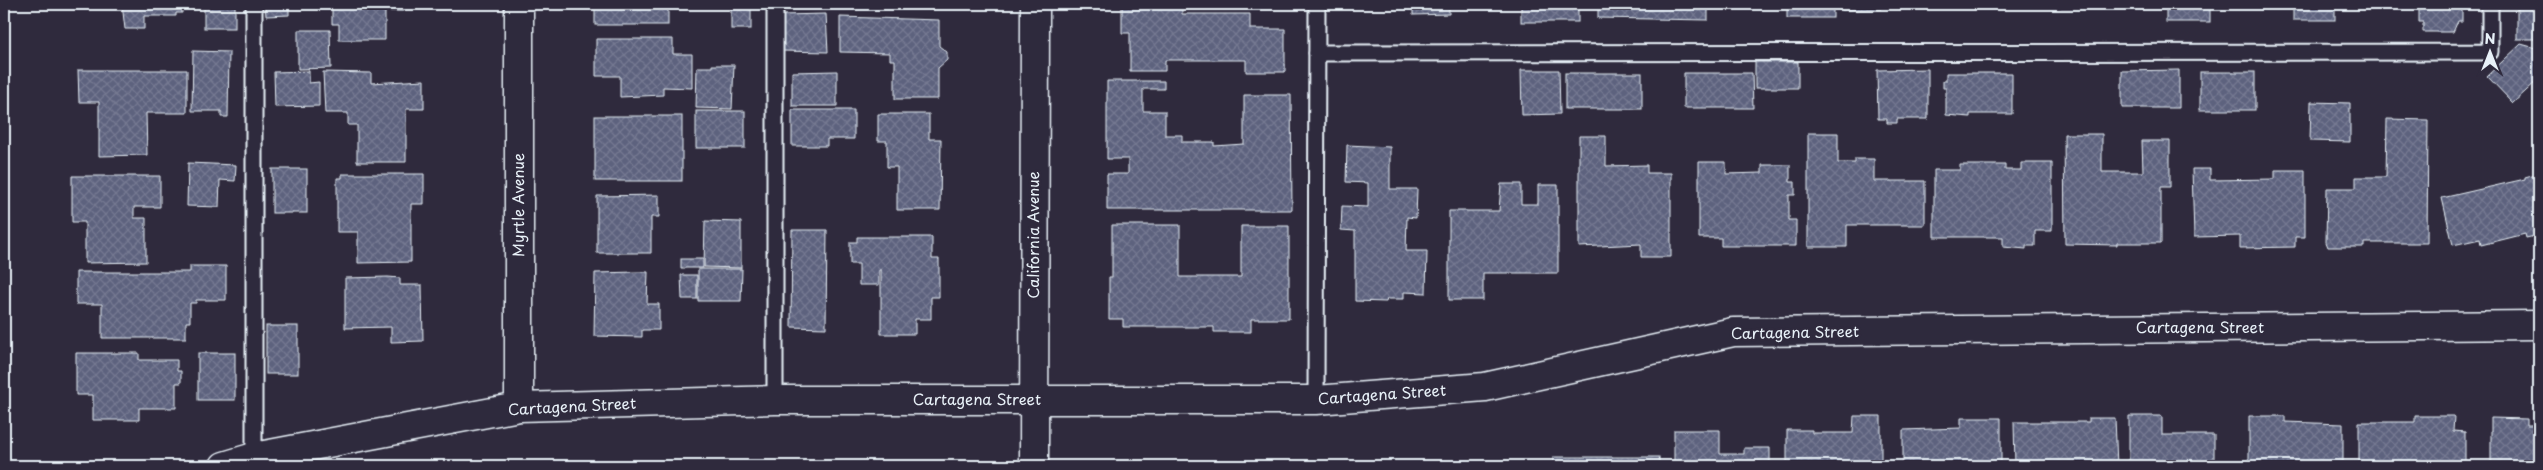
<svg xmlns="http://www.w3.org/2000/svg" width="2543" height="470" font-family="'Playpen Sans',sans-serif">
	<defs>
		<pattern id="building-cross-hatch" width="8" height="8" patternUnits="userSpaceOnUse" patternTransform="scale(1.25)"><rect width="8" height="8" fill="#5d627e"/><path d="M0 0l8 8M0 8l8-8" fill="none" stroke="#747991"/></pattern>
	</defs>
	<rect width="100%" height="100%" fill="#2f2a3d"/>
	<filter id="ink" filterUnits="userSpaceOnUse"><feTurbulence type="fractalNoise" baseFrequency=".02" numOctaves="2"/><feDisplacementMap in="SourceGraphic" scale="10" xChannelSelector="R" yChannelSelector="G"/><feConvolveMatrix kernelMatrix="1 2 1 2 8 2 1 2 1" color-interpolation-filters="sRGB"/></filter>
	<g filter="url(#ink)">
		<g fill="url(#building-cross-hatch)" stroke="#e8f1f8">
			<path d="M 122,4 L 182,4 L 182,13 L 176,13 L 176,16 L 144,16 L 144,29 L 125,29 Z"/>
			<rect x="204" y="4" width="31" height="24"/>
			<path d="M 265,4 L 289,4 L 289,15 L 266,16 Z"/>
			<path d="M 329,4 L 404,4 L 404,11 L 385,11 L 385,40 L 339,40 L 339,24 L 332,24 L 332,7 L 330,7 Z"/>
			<rect x="595" y="4" width="73" height="21"/>
			<rect x="731" y="4" width="20" height="25"/>
			<path d="M 1122,4 L 1182,4 L 1182,14 L 1250,14 L 1250,29 L 1285,29 L 1285,72 L 1246,72 L 1246,60 L 1165,60 L 1165,71 L 1130,71 L 1130,33 L 1122,33 Z"/>
			<path d="M 1413,4 L 1449,4 L 1449,14 L 1413,15 Z"/>
			<rect x="1521" y="4" width="57" height="18"/>
			<path d="M 1598,4 L 1708,4 L 1708,20 L 1598,18 Z"/>
			<rect x="1787" y="4" width="46" height="14"/>
			<path d="M 1842,4 L 1881,4 L 1881,9 L 1842,10 Z"/>
			<rect x="2047" y="4" width="42" height="3"/>
			<rect x="2166" y="4" width="44" height="18"/>
			<rect x="2293" y="4" width="42" height="16"/>
			<path d="M 2419,4 L 2462,4 L 2462,21 L 2458,21 L 2453,32 L 2423,32 L 2423,22 L 2419,22 Z"/>
			<rect x="2517" y="4" width="22" height="35"/>
			<path d="M 826,14 L 828,52 L 782,51 L 782,15 Z"/>
			<path d="M 840,17 L 939,20 L 939,46 L 947,52 L 947,60 L 938,68 L 938,99 L 895,99 L 895,60 L 890,60 L 890,53 L 840,52 Z"/>
			<path d="M 298,30 L 330,30 L 331,68 L 298,69 Z"/>
			<path d="M 596,39 L 673,39 L 673,54 L 692,54 L 692,88 L 663,87 L 663,95 L 620,97 L 620,76 L 596,76 Z"/>
			<path d="M 2521,44 L 2539,49 L 2539,79 L 2513,103 L 2487,76 Z"/>
			<path d="M 193,51 L 229,52 L 228,117 L 221,117 L 221,111 L 192,111 Z"/>
			<rect x="1755" y="62" width="43" height="26"/>
			<path d="M 712,65 L 734,65 L 732,109 L 696,108 L 697,67 L 712,67 Z"/>
			<path d="M 1928,69 L 1928,119 L 1897,119 L 1897,123 L 1887,123 L 1887,119 L 1878,119 L 1877,70 Z"/>
			<path d="M 78,70 L 187,70 L 187,113 L 146,113 L 147,155 L 99,156 L 99,102 L 79,102 Z"/>
			<path d="M 1521,70 L 1559,70 L 1560,114 L 1522,115 Z"/>
			<path d="M 2179,70 L 2179,108 L 2122,108 L 2122,71 Z"/>
			<path d="M 309,71 L 309,83 L 319,82 L 319,106 L 275,107 L 274,72 Z"/>
			<path d="M 837,71 L 837,106 L 792,106 L 792,72 Z"/>
			<path d="M 323,72 L 371,73 L 371,83 L 424,80 L 424,109 L 406,109 L 406,162 L 357,162 L 357,125 L 348,125 L 348,113 L 325,113 Z"/>
			<rect x="2200" y="72" width="55" height="38"/>
			<rect x="1565" y="73" width="77" height="36"/>
			<path d="M 1684,73 L 1752,73 L 1753,108 L 1684,108 Z"/>
			<path d="M 1946,73 L 2012,73 L 2012,114 L 1970,114 L 1970,117 L 1946,115 L 1946,88 L 1943,88 L 1943,81 L 1946,81 Z"/>
			<path d="M 1107,81 L 1164,81 L 1164,89 L 1143,89 L 1143,111 L 1165,111 L 1165,135 L 1182,135 L 1182,142 L 1214,142 L 1214,146 L 1244,144 L 1244,95 L 1291,95 L 1292,210 L 1107,210 L 1107,174 L 1128,174 L 1128,159 L 1107,159 Z"/>
			<path d="M 2311,102 L 2350,103 L 2350,142 L 2310,141 Z"/>
			<path d="M 792,110 L 854,110 L 854,139 L 827,139 L 827,146 L 792,146 Z"/>
			<rect x="696" y="111" width="49" height="37"/>
			<path d="M 878,114 L 929,114 L 929,139 L 941,139 L 940,210 L 897,210 L 897,167 L 887,167 L 887,141 L 878,141 Z"/>
			<rect x="595" y="116" width="87" height="65"/>
			<path d="M 2387,119 L 2428,120 L 2427,243 L 2364,243 L 2364,247 L 2328,247 L 2326,242 L 2327,188 L 2356,188 L 2356,177 L 2386,177 Z"/>
			<path d="M 1808,133 L 1838,133 L 1838,163 L 1855,163 L 1855,159 L 1874,159 L 1874,181 L 1925,181 L 1925,225 L 1847,225 L 1847,247 L 1808,247 Z"/>
			<path d="M 2064,134 L 2102,134 L 2102,172 L 2143,172 L 2142,141 L 2170,141 L 2170,187 L 2161,187 L 2161,243 L 2117,243 L 2117,245 L 2065,244 Z"/>
			<path d="M 1579,136 L 1606,136 L 1606,166 L 1647,165 L 1647,173 L 1671,173 L 1671,257 L 1641,257 L 1641,244 L 1579,247 Z"/>
			<path d="M 1347,145 L 1390,147 L 1390,189 L 1417,189 L 1416,218 L 1407,217 L 1406,251 L 1427,251 L 1426,293 L 1404,292 L 1404,299 L 1387,299 L 1386,302 L 1355,301 L 1355,231 L 1341,230 L 1342,206 L 1368,207 L 1368,183 L 1346,182 Z"/>
			<path d="M 1699,162 L 1726,162 L 1726,174 L 1762,173 L 1762,165 L 1790,165 L 1790,182 L 1795,182 L 1795,195 L 1789,195 L 1789,220 L 1796,220 L 1796,246 L 1721,246 L 1721,238 L 1699,238 Z"/>
			<path d="M 188,163 L 236,165 L 235,181 L 220,180 L 219,207 L 187,206 Z"/>
			<path d="M 2021,163 L 2052,163 L 2052,231 L 2035,231 L 2035,246 L 2026,246 L 2026,249 L 2003,247 L 2003,237 L 1934,237 L 1934,170 L 1960,170 L 1960,165 L 2005,165 L 2005,170 L 2021,170 Z"/>
			<rect x="272" y="169" width="35" height="44"/>
			<path d="M 2192,169 L 2210,169 L 2210,180 L 2275,179 L 2275,170 L 2305,170 L 2305,237 L 2295,237 L 2295,247 L 2240,248 L 2240,236 L 2194,237 Z"/>
			<path d="M 2539,173 L 2539,235 L 2526,238 L 2525,234 L 2481,245 L 2480,239 L 2453,245 L 2442,198 L 2525,179 L 2525,177 Z"/>
			<path d="M 342,174 L 424,174 L 424,204 L 411,204 L 411,262 L 358,263 L 358,232 L 337,232 L 337,178 L 342,178 Z"/>
			<path d="M 72,176 L 160,176 L 160,207 L 134,207 L 134,218 L 146,218 L 146,262 L 85,263 L 85,222 L 72,222 Z"/>
			<path d="M 1501,184 L 1521,184 L 1521,204 L 1538,204 L 1538,185 L 1558,185 L 1558,273 L 1483,273 L 1483,300 L 1449,300 L 1449,211 L 1499,211 Z"/>
			<path d="M 659,195 L 659,217 L 651,217 L 651,253 L 597,253 L 597,196 Z"/>
			<path d="M 705,221 L 741,222 L 741,268 L 704,267 Z"/>
			<path d="M 1112,225 L 1180,225 L 1180,277 L 1241,277 L 1241,226 L 1289,226 L 1289,319 L 1251,319 L 1251,332 L 1214,332 L 1214,327 L 1123,327 L 1123,319 L 1109,319 L 1109,277 L 1112,277 Z"/>
			<path d="M 792,230 L 827,230 L 826,328 L 791,327 Z"/>
			<path d="M 857,237 L 932,237 L 932,259 L 939,259 L 939,297 L 931,297 L 931,319 L 915,319 L 915,334 L 881,334 L 881,270 L 879,270 L 879,285 L 859,285 L 859,264 L 850,264 L 850,242 L 857,242 Z"/>
			<rect x="681" y="259" width="22" height="9"/>
			<path d="M 190,266 L 226,266 L 226,300 L 196,300 L 196,303 L 190,303 L 190,322 L 186,322 L 186,338 L 102,338 L 102,304 L 76,304 L 76,272 L 190,272 Z"/>
			<path d="M 698,269 L 742,269 L 741,301 L 698,301 Z"/>
			<path d="M 638,272 L 648,272 L 647,304 L 659,304 L 659,330 L 642,330 L 642,337 L 594,336 L 595,273 Z"/>
			<path d="M 681,275 L 697,275 L 697,299 L 682,299 Z"/>
			<path d="M 388,277 L 400,278 L 400,285 L 422,285 L 423,341 L 391,342 L 391,327 L 345,328 L 345,278 Z"/>
			<rect x="266" y="326" width="32" height="48"/>
			<path d="M 76,353 L 139,353 L 139,360 L 177,360 L 177,371 L 181,371 L 181,383 L 176,383 L 176,408 L 139,408 L 139,420 L 93,420 L 93,395 L 76,395 Z"/>
			<rect x="198" y="353" width="37" height="47"/>
			<path d="M 1854,416 L 1881,416 L 1881,466 L 1787,466 L 1787,430 L 1812,430 L 1812,433 L 1853,433 Z"/>
			<path d="M 2129,416 L 2162,416 L 2162,435 L 2214,435 L 2214,466 L 2129,466 Z"/>
			<path d="M 2249,416 L 2285,416 L 2285,422 L 2343,424 L 2343,466 L 2249,466 Z"/>
			<path d="M 2415,416 L 2454,416 L 2453,431 L 2465,432 L 2465,466 L 2359,466 L 2359,422 L 2415,422 Z"/>
			<path d="M 1961,418 L 2001,418 L 2001,466 L 1903,466 L 1903,430 L 1961,428 Z"/>
			<path d="M 2089,418 L 2115,418 L 2117,466 L 2015,466 L 2014,422 L 2089,422 Z"/>
			<path d="M 2491,418 L 2527,419 L 2527,425 L 2539,425 L 2539,466 L 2491,466 Z"/>
			<path d="M 1674,430 L 1720,430 L 1720,454 L 1744,454 L 1744,448 L 1770,448 L 1770,466 L 1674,466 Z"/>
			<rect x="1553" y="457" width="106" height="9"/>
			<rect x="1497" y="465" width="45" height="1"/>
		</g>
		<g fill="none" stroke-linecap="round" stroke-linejoin="round">
			<defs>
				<g id="service">
					<path d="M 254,4 L 254,457"/>
					<path d="M 775,4 L 775,400"/>
					<path d="M 1317,53 L 2490,52 L 2490,4"/>
					<path d="M 1316,400 L 1317,4"/>
				</g>
				<g id="minor">
					<path d="M 519,4 L 519,407"/>
					<path d="M 224,466 L 254,457 L 519,407 L 775,400 L 1316,400 L 1485,387 L 1733,332 L 2539,325"/>
				</g>
				<path id="tertiary" d="M 1034,466 L 1035,4"/>
			</defs>
			<use href="#service" stroke="#e8f1f8" stroke-width="19"/>
			<use href="#minor" stroke="#e8f1f8" stroke-width="31"/>
			<use href="#tertiary" stroke="#e8f1f8" stroke-width="31"/>
			<use href="#service" stroke="#2f2a3d" stroke-width="15"/>
			<use href="#minor" stroke="#2f2a3d" stroke-width="28"/>
			<use href="#tertiary" stroke="#2f2a3d" stroke-width="28"/>
		</g>
	</g>
	<g text-anchor="middle" stroke-width="5" stroke-linejoin="round" paint-order="stroke">
		<g font-size="15" fill="#e8f1f8" stroke="#2f2a3d">
			<text transform="translate(519 205) rotate(-90)" y="5">Myrtle Avenue</text>
			<text transform="translate(1034 235) rotate(-90)" y="5">California Avenue</text>
			<text x="2200" y="333">Cartagena Street</text>
			<text transform="translate(1795 333) rotate(-1)" y="5">Cartagena Street</text>
			<text transform="translate(1382 395) rotate(-4)" y="5">Cartagena Street</text>
			<text x="977" y="405">Cartagena Street</text>
			<text transform="translate(572 407) rotate(-3)" y="5">Cartagena Street</text>
		</g>
	</g>
	<rect width="2543" height="470" fill="none" stroke="#2f2a3d" stroke-width="20"/>
	<rect x="10" y="10" width="2523" height="450" fill="none" stroke="#e8f1f8" stroke-width="2" filter="url(#ink)"/>
	<g transform="translate(2490 52)" stroke="#2f2a3d" stroke-width="4" paint-order="stroke">
	<path d="M0-4L9 19L0 12L-9 19Z" fill="#e8f1f8"/>
	<text y="-8" font-size="14" font-weight="bold" text-anchor="middle" fill="#e8f1f8">N</text>
	</g>
</svg>
